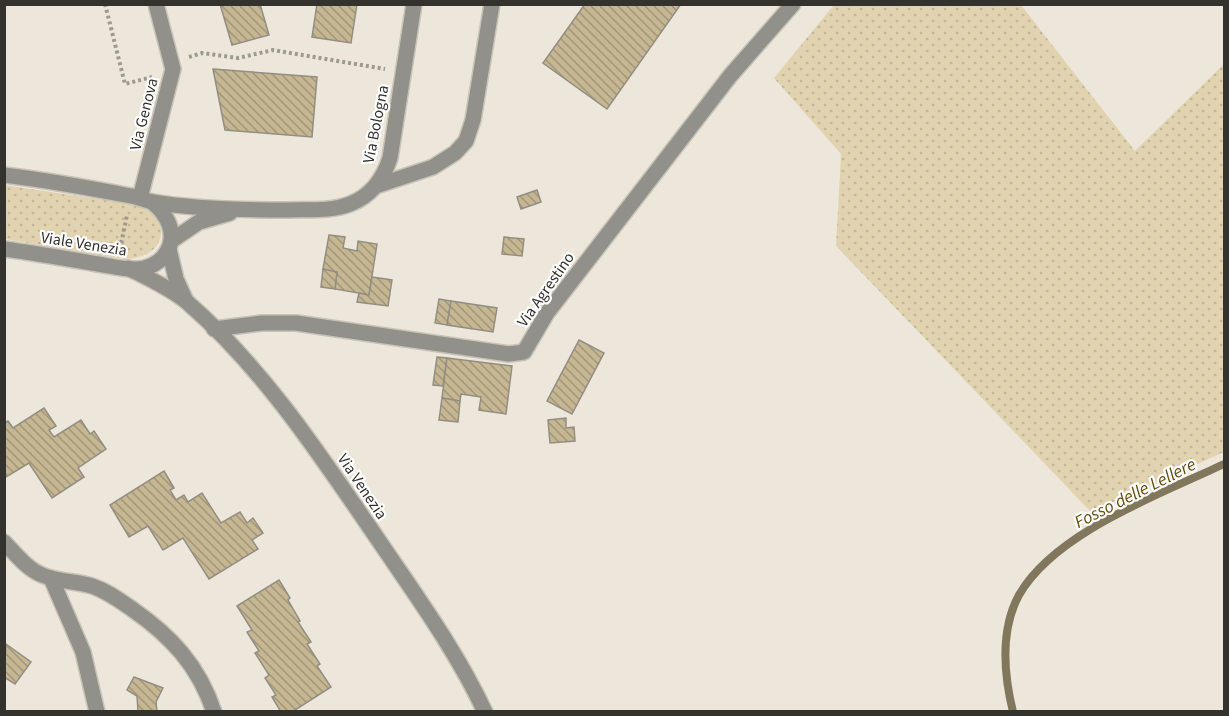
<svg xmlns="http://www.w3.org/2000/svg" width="1229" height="716" font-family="'Source Sans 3',sans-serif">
	<defs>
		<pattern id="grass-dots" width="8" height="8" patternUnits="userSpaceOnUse" patternTransform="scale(1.5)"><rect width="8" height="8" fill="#e2d3b0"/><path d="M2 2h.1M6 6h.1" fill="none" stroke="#c2b698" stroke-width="1.8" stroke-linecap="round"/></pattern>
		<pattern id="building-back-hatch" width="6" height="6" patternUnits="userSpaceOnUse" patternTransform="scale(1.5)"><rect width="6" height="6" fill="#c6b793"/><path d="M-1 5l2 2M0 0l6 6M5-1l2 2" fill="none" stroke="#a29578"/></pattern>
	</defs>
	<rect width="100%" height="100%" fill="#ece7da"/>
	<g fill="url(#grass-dots)">
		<path d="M 834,5 L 1021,5 L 1135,151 L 1224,64 L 1224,452 L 1091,512 L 836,246 L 841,154 L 774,78 Z"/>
		<path d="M 4,185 L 138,205 C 175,222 165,258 125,259 L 5,239 Z"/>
	</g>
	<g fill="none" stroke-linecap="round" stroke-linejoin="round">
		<path stroke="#81775d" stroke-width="8" d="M 1013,712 C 1004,675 1000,630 1019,595 C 1055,532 1161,494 1224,464"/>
	</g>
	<g fill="url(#building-back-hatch)" stroke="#938e83" stroke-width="1.5">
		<path d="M 220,4 L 260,4 L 269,35 L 232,45 Z"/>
		<path d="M 317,4 L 357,4 L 351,43 L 312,37 Z"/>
		<path d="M 585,4 L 681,4 L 607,109 L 543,63 Z"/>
		<path d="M 213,69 L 317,77 L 312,137 L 225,130 Z"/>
		<path d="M 537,190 L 541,202 L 521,209 L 517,197 Z"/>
		<path d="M 329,235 L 345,237 L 343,248 L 357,251 L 358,241 L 377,244 L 369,295 L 335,289 L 337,272 L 323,269 Z"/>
		<path d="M 504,237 L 524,239 L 522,256 L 502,254 Z"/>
		<path d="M 323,269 L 337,272 L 335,289 L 321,287 Z"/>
		<path d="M 372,277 L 392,280 L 388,306 L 357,302 L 359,293 L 369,295 Z"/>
		<path d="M 439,299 L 451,301 L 447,325 L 435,323 Z"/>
		<path d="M 451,301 L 497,308 L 493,332 L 447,325 Z"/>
		<path d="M 579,340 L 604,353 L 572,414 L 547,401 Z"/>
		<path d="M 437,357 L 447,358 L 443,386 L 433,385 Z"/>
		<path d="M 447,358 L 512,366 L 506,414 L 479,410 L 481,397 L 461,394 L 460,401 L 442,398 Z"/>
		<path d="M 442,398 L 460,401 L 458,422 L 439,420 Z"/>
		<path d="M 44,408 L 56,426 L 49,430 L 54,437 L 81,420 L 90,434 L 94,431 L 106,449 L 78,468 L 84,477 L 52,498 L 29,463 L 6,477 L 4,475 L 4,423 L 8,421 L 13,428 Z"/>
		<path d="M 566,418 L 566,428 L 574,427 L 575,441 L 550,443 L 548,420 Z"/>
		<path d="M 164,471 L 174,488 L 170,490 L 176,500 L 184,495 L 188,502 L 202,493 L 221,523 L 240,512 L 247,523 L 253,518 L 263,533 L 252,540 L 258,549 L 209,579 L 183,538 L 163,550 L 148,526 L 129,537 L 110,505 Z"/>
		<path d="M 279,580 L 290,598 L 288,600 L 300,621 L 298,622 L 311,642 L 307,644 L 320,664 L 317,666 L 331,687 L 292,712 L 281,712 L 272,697 L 276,695 L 265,678 L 269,675 L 255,653 L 259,651 L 247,632 L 252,630 L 237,606 Z"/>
		<path d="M 6,644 L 31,662 L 15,684 L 4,677 Z"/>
		<path d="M 134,677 L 163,688 L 156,702 L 157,712 L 138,712 L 137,696 L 127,690 Z"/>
	</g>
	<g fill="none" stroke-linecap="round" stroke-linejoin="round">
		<defs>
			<g id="minor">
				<path d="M 4,175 C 47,180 89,188 131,196 C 139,197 146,201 153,202 C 194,209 245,210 286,210 C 306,209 330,212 350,204 C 371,196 383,180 390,158 L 414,4"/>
				<path d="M 376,186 L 433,167 L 455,153 L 466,141 L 473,120 L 492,4"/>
				<path d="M 140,198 L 173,69 L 156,4"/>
				<path d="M 171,241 L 199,222 L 230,213"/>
				<path d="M 4,249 C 34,253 63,258 92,263 C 107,265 123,270 138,269 C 154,268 168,257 171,241 C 173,224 164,212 152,202"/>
				<path d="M 169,249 L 176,279 L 186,301"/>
				<path d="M 128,268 C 148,278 170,288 187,302 C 264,369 320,455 377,538 C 415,594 456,650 485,712"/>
				<path d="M 214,329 L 262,323 L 296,323 L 509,354 L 524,352 L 547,313 L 730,76 L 793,4"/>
				<path d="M 4,542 C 16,554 27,569 42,575 C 58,582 76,581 92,586 C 107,591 119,600 132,609 C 171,636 199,666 214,712"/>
				<path d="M 51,578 L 83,652 L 97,712"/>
			</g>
		</defs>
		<use href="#minor" stroke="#c7c3b7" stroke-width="18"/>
		<g stroke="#9d9a90" stroke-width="4" stroke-dasharray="3 3" stroke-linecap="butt">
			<path d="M 105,4 L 125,84 L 152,77"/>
			<path d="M 189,57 L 202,53 L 238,58 L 273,50 L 385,69"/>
			<path d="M 120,249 L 127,215"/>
		</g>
		<use href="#minor" stroke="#92908b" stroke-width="15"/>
	</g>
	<g text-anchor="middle" stroke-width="4.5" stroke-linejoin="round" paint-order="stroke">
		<g font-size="16" fill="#34322d" stroke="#fff">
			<text transform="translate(143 114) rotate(-76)" y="6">Via Genova</text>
			<text transform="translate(375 124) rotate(-79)" y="6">Via Bologna</text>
			<text transform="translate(84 243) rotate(9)" y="6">Viale Venezia</text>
			<text transform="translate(545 289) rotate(-55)" y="6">Via Agrestino</text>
			<text transform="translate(363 486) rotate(56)" y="6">Via Venezia</text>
		</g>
		<g font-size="18" font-style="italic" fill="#644e11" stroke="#fff">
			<text transform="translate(1135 493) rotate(-27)" y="6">Fosso delle Lellere</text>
		</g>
	</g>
	<rect width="1229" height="716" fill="none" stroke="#34322d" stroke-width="12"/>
</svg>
